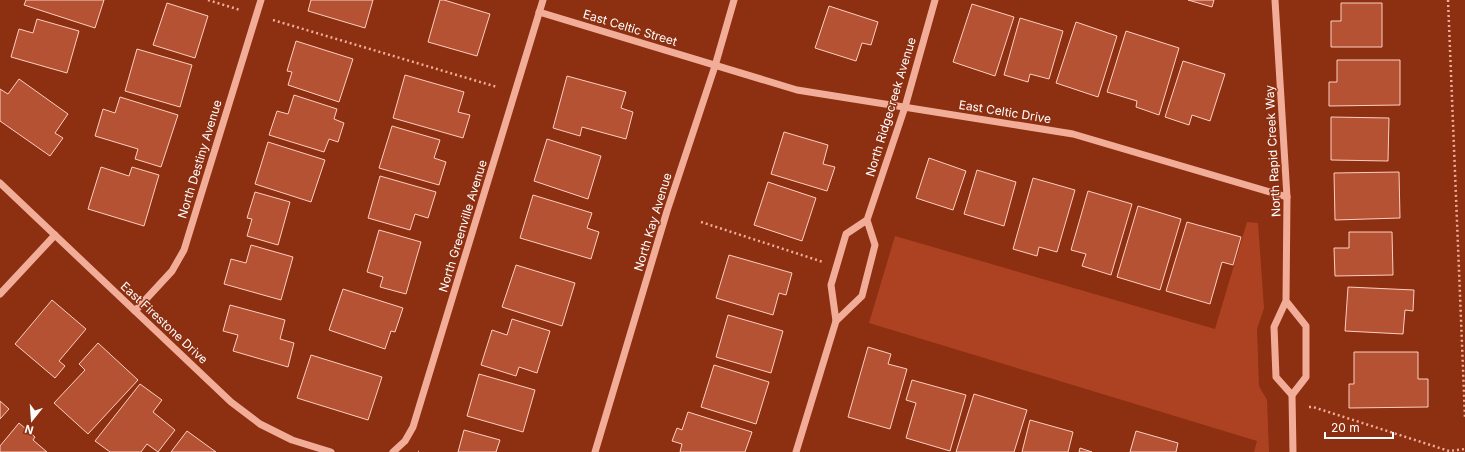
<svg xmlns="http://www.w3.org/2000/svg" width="1465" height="452" font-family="Inter,sans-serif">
	<rect width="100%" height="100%" fill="#8d2f11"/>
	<path fill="#ad4222" d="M 1247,222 L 1258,223 L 1264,308 L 1257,329 L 1259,386 L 1267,400 L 1269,452 L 1254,452 L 1257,441 L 869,323 L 895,236 L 1215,329 Z"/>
	<g fill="#b55234" stroke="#fdcec0">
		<path d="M 26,0 L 104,0 L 95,28 L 24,5 Z"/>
		<path d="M 311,0 L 373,0 L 365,28 L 308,11 Z"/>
		<path d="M 440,0 L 444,0 L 490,14 L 477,56 L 428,42 Z"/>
		<path d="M 1188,0 L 1214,0 L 1212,7 Z"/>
		<path d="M 167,3 L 208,16 L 195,58 L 153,45 Z"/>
		<path d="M 1341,3 L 1382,3 L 1382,47 L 1331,47 L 1331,21 L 1341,21 Z"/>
		<path d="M 972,4 L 1014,17 L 995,76 L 953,62 Z"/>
		<path d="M 829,6 L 878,22 L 871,45 L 862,43 L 856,61 L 815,48 Z"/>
		<path d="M 1020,18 L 1063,31 L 1049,79 L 1030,74 L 1028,82 L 1004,75 Z"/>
		<path d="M 37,19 L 79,31 L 67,73 L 11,57 L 19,29 L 33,33 Z"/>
		<path d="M 1076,22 L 1117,36 L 1098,97 L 1056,83 Z"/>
		<path d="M 1126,31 L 1179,48 L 1159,115 L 1136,107 L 1137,101 L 1107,92 Z"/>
		<path d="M 296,41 L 353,59 L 339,102 L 288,85 L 292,72 L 287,71 Z"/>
		<path d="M 137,49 L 192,65 L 180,107 L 125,91 Z"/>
		<path d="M 1337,60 L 1400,60 L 1400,105 L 1329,106 L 1329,82 L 1337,82 Z"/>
		<path d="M 1183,61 L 1225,74 L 1210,121 L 1192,115 L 1189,125 L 1165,117 Z"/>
		<path d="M 405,75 L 464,92 L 458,112 L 470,115 L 463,138 L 393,118 Z"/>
		<path d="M 567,76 L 626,92 L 621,108 L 633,112 L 626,139 L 582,127 L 580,136 L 553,128 Z"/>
		<path d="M 19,79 L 68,114 L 55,133 L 63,138 L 50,156 L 0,121 L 0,89 L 8,94 Z"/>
		<path d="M 294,95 L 337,109 L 334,119 L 344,123 L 338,142 L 329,139 L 324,152 L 269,135 L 277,111 L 288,114 Z"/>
		<path d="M 120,97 L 178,115 L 161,167 L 135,159 L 138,149 L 95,136 L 103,109 L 115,113 Z"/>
		<path d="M 1331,117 L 1389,118 L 1388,161 L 1331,160 Z"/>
		<path d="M 392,126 L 440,140 L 434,158 L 446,162 L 439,185 L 379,168 Z"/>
		<path d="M 784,132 L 828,145 L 823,164 L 835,167 L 827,191 L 771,174 Z"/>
		<path d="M 547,139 L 601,156 L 588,199 L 534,181 Z"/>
		<path d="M 268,142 L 325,160 L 311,202 L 255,184 Z"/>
		<path d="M 929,158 L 966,171 L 953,210 L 916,198 Z"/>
		<path d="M 101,167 L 129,176 L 132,167 L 159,175 L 144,226 L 88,209 Z"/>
		<path d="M 977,170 L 1016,182 L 1004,226 L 964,214 Z"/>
		<path d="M 1399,172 L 1400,218 L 1335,220 L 1334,173 Z"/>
		<path d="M 380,176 L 436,192 L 428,218 L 415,214 L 410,230 L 368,218 Z"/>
		<path d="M 1033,178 L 1075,190 L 1057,252 L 1039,247 L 1037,256 L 1013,249 Z"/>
		<path d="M 768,182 L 816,198 L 802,241 L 754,225 Z"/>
		<path d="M 1088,191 L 1132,204 L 1111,275 L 1082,266 L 1086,254 L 1071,250 Z"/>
		<path d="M 255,192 L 290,202 L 278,245 L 247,236 L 252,219 L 247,218 Z"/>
		<path d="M 533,195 L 592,213 L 587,228 L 599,232 L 591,259 L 520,238 Z"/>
		<path d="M 1138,206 L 1181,219 L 1160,290 L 1117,277 Z"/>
		<path d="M 1187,222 L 1241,237 L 1233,265 L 1222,262 L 1210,304 L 1166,291 Z"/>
		<path d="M 379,230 L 421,242 L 406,294 L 380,287 L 383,277 L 367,272 Z"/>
		<path d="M 1349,232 L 1392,232 L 1393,275 L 1335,276 L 1334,248 L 1349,248 Z"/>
		<path d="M 251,245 L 293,257 L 281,300 L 224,284 L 231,259 L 246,263 Z"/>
		<path d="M 729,255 L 792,273 L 786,295 L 779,293 L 773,315 L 716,298 Z"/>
		<path d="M 516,265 L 575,283 L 562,326 L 502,307 Z"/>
		<path d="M 1348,287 L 1414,290 L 1413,311 L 1405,310 L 1403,334 L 1345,331 Z"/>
		<path d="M 343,289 L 403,308 L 395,332 L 391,331 L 385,349 L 329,330 Z"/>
		<path d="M 52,300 L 86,329 L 59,361 L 65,366 L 55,378 L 15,344 Z"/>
		<path d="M 230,305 L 285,320 L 280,339 L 294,343 L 288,367 L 233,351 L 238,335 L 223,331 Z"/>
		<path d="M 728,315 L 783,331 L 771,373 L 716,357 Z"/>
		<path d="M 512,319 L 550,331 L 537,373 L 519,367 L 516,376 L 481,365 L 492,330 L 507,335 Z"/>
		<path d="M 98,343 L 138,380 L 88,434 L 54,403 L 85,370 L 79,364 Z"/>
		<path d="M 868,347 L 891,354 L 888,364 L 907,369 L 890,429 L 848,417 Z"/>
		<path d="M 1354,352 L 1418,352 L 1418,379 L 1428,379 L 1428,407 L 1349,408 L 1349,384 L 1354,384 Z"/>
		<path d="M 311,355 L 382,377 L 368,420 L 297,398 Z"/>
		<path d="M 714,365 L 769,382 L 756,424 L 701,407 Z"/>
		<path d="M 479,374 L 535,390 L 523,432 L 467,416 Z"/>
		<path d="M 912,380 L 966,395 L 950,451 L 906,438 L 916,403 L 906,400 Z"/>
		<path d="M 140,384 L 162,400 L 153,412 L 175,430 L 158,452 L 147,444 L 141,452 L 110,452 L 95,441 Z"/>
		<path d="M 974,394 L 1027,410 L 1014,452 L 956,452 Z"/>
		<path d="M 0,401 L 9,409 L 0,419 Z"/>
		<path d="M 688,412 L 752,432 L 745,452 L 680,452 L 682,444 L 672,441 L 677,428 L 682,430 Z"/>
		<path d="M 1030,420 L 1073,432 L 1068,452 L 1022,452 Z"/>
		<path d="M 19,423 L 35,437 L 33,440 L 47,452 L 0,452 L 0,446 Z"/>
		<path d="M 464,430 L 500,440 L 496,452 L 458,452 Z"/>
		<path d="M 187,431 L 216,452 L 171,452 Z"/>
		<path d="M 1136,431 L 1178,443 L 1176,452 L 1130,452 Z"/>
		<path d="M 1080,448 L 1092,452 L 1079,452 Z"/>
	</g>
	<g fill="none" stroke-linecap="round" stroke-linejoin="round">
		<g stroke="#f2ad99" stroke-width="2.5" stroke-dasharray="2 3" stroke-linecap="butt">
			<path d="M 208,0 L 240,10"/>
			<path d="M 1448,0 L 1465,418"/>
			<path d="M 273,20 L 497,87"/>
			<path d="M 701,222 L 823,262"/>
			<path d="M 1309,407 L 1313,407 L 1449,451 L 1465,449"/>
			<path d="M 418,452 L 419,452"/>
		</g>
		<g stroke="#f2ad99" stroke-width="7">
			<path d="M 1275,0 L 1287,197 L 1286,301 L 1274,327 L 1276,377 L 1292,395 L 1306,377 L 1306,326 L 1286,301"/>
			<path d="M 539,12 L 797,90 L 1073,134 L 1287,197"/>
			<path d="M 0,183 L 231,402 L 260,424 L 292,440 L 331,452"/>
			<path d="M 867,220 L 846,234 L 831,285 L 836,321 L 862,296 L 875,245 L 867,220 L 905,107 L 935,0"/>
			<path d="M 0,294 L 55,235"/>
			<path d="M 135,311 L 172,271 L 184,250 L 261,0"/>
			<path d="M 1292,395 L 1293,452"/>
			<path d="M 393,452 L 405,441 L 413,427 L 543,0"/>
			<path d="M 595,452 L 667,211 L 715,66 L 734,0"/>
			<path d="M 796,452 L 836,321"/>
		</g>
	</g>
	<g text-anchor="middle" stroke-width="3" stroke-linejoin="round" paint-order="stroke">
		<g font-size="12" fill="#fff" stroke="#8d2f11">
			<text transform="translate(630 28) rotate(17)" y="4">East Celtic Street</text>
			<text transform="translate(891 107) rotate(-73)" y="4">North Ridgecreek Avenue</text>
			<text transform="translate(1005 112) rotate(9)" y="4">East Celtic Drive</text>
			<text transform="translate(1273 151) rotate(-93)" y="4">North Rapid Creek Way</text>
			<text transform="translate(200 159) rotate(-73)" y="4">North Destiny Avenue</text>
			<text transform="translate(653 222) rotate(-73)" y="4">North Kay Avenue</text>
			<text transform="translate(463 226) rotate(-73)" y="4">North Greenville Avenue</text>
			<text transform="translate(164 323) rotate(43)" y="4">East Firestone Drive</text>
		</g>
	</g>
	<g transform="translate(32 420) rotate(197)" stroke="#8d2f11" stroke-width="3" paint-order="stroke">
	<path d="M0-3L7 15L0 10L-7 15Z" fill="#ffffff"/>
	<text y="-6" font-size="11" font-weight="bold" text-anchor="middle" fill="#ffffff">N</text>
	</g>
	<path d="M1325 432v6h68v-6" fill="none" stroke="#ffffff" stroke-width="2"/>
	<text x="1331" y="432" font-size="12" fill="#ffffff" stroke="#8d2f11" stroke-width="3" paint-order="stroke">20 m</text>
</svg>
